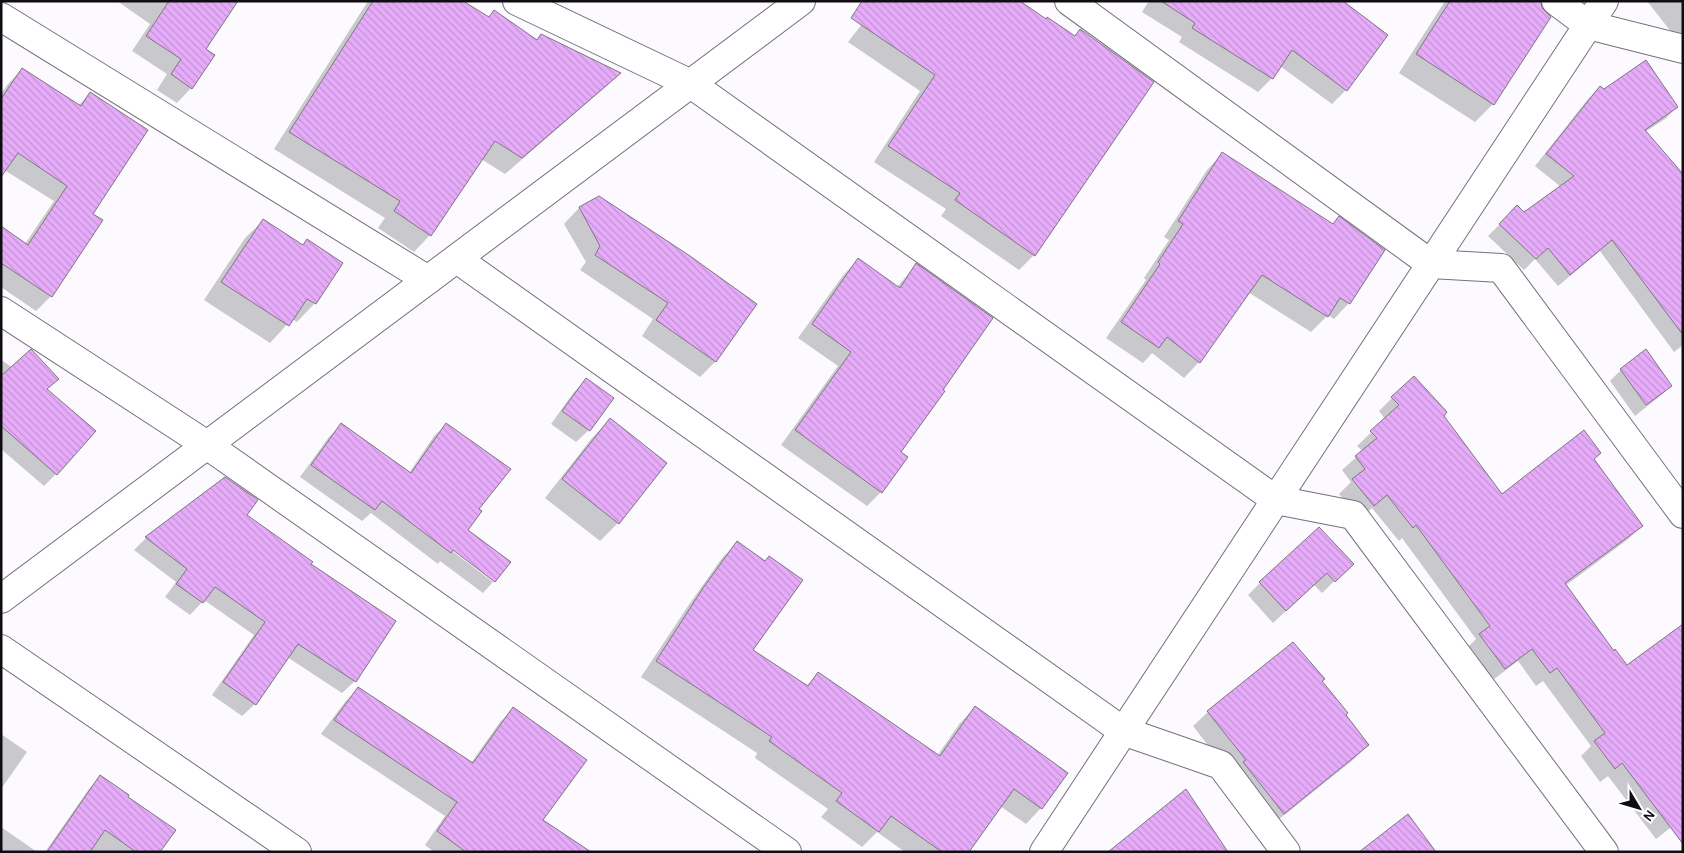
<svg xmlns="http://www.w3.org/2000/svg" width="1684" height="853" font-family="Karla,sans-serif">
	<defs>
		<pattern id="building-back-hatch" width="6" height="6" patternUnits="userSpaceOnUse" patternTransform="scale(1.25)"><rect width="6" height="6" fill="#e6abf9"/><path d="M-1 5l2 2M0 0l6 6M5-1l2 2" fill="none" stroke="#c492d4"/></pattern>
	</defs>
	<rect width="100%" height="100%" fill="#fcfaff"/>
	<g fill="#0003">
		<path d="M 117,1 L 237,1 L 205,49 L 191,88 L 177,103 L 157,90 L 167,74 L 132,51 L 150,24 Z"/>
		<path d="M 368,1 L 460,1 L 487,18 L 494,12 L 536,41 L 541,35 L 619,74 L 602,90 L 505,174 L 481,159 L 430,235 L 414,252 L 378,228 L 385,218 L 274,149 Z"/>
		<path d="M 880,1 L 1074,37 L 1080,31 L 1034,255 L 1019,270 L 941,216 L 946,209 L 874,162 L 920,91 L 848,42 Z"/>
		<path d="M 1149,1 L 1341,1 L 1387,35 L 1346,90 L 1332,104 L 1280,66 L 1272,78 L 1258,92 L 1179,42 L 1182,37 L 1142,12 Z"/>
		<path d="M 1445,1 L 1540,1 L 1493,104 L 1475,122 L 1399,73 Z"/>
		<path d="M 1647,1 L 1683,1 L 1683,40 L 1679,42 Z"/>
		<path d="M 22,69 L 78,106 L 90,93 L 91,214 L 51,296 L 36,311 L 1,287 L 1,228 L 25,244 L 54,201 L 1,168 L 1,94 L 8,84 Z"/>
		<path d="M 1600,87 L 1604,90 L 1677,107 L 1665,119 L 1645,132 L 1683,176 L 1683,345 L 1674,352 L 1600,251 L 1558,286 L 1535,259 L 1524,270 L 1488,236 L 1517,207 L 1524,214 L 1561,187 L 1535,166 L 1588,99 Z"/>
		<path d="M 1222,154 L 1332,225 L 1339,218 L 1383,250 L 1349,303 L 1334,319 L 1328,315 L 1311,332 L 1248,292 L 1199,362 L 1184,378 L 1152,353 L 1143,363 L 1106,338 L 1146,280 L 1144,278 L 1169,240 L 1164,237 L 1207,170 Z"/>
		<path d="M 599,197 L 756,304 L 715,362 L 700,377 L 642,336 L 653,319 L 580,270 L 586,262 L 564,224 L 579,208 Z"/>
		<path d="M 264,220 L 302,246 L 341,263 L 315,303 L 297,322 L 292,319 L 270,343 L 204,300 L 245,238 Z"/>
		<path d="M 858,260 L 897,287 L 916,265 L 899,453 L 881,492 L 867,506 L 781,445 L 838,366 L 798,338 L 844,274 Z"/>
		<path d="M 1,360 L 46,389 L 56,474 L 44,486 L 1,449 Z"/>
		<path d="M 1621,370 L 1671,386 L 1659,397 L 1635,416 L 1610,381 Z"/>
		<path d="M 586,380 L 589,430 L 576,442 L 551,424 L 574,392 Z"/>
		<path d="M 1392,398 L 1442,416 L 1501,496 L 1593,460 L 1641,526 L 1627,540 L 1565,586 L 1683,818 L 1656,839 L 1608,776 L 1600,782 L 1581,756 L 1591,746 L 1543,681 L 1536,686 L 1518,661 L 1490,682 L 1466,649 L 1476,639 L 1402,538 L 1399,541 L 1372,508 L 1360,519 L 1339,494 L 1351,482 L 1342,470 L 1363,451 L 1357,446 L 1385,419 L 1379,411 Z"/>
		<path d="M 610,420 L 665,463 L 618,523 L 600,541 L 545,498 L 592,438 Z"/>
		<path d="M 341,425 L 409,473 L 434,436 L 446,425 L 477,510 L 447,547 L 493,582 L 483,593 L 440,561 L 438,564 L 371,513 L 362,521 L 300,477 L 329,437 Z"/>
		<path d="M 225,478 L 245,516 L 310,564 L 355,681 L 342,693 L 287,657 L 255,704 L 242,716 L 212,695 L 254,635 L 204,600 L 190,615 L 165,597 L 176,582 L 134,550 L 146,538 Z"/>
		<path d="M 737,543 L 751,651 L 806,686 L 819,674 L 937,756 L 960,723 L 975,708 L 1066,773 L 1041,808 L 1026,824 L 1000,806 L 967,852 L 905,852 L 877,832 L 862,847 L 821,817 L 828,809 L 755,758 L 757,753 L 641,677 L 688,606 L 722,558 Z"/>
		<path d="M 1352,564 L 1322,593 L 1314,585 L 1273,623 L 1248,595 L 1260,583 Z"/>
		<path d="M 358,689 L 471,763 L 500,722 L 513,709 L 542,820 L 589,852 L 434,852 L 425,845 L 445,816 L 321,734 L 345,702 Z"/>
		<path d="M 1208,712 L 1344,715 L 1368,745 L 1353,760 L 1268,828 L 1231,775 L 1193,726 Z"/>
		<path d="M 1,734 L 27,752 L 1,789 Z"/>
		<path d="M 100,777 L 126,797 L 159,852 L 45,852 L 89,789 Z"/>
		<path d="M 1,827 L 37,852 L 1,852 Z"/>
	</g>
	<g fill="url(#building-back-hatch)" stroke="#7e7680">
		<path d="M 169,1 L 238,1 L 206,49 L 215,55 L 192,89 L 171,74 L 181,59 L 146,36 Z"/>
		<path d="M 373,1 L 463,1 L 489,17 L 494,10 L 537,40 L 541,34 L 621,73 L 522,158 L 495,141 L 431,236 L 394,211 L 400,201 L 289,132 Z"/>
		<path d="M 862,1 L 1020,1 L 1046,19 L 1047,17 L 1075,36 L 1080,29 L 1154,82 L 1035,256 L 955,200 L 960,193 L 888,146 L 935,75 L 851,18 Z"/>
		<path d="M 1161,1 L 1343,1 L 1388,35 L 1347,91 L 1292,50 L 1273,79 L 1192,28 L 1195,23 Z"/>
		<path d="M 1450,1 L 1541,1 L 1542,8 L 1551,17 L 1494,105 L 1416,54 Z"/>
		<path d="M 1646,60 L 1678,107 L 1645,130 L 1683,174 L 1683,335 L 1612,240 L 1570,275 L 1548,248 L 1536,259 L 1499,224 L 1517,205 L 1524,212 L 1574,176 L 1546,154 L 1600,86 L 1604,89 Z"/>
		<path d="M 22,68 L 81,106 L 90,92 L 148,130 L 93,214 L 103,220 L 52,297 L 1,263 L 1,226 L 28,245 L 67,186 L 18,153 L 1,177 L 1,99 Z"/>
		<path d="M 1222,152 L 1333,224 L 1339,216 L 1385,250 L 1350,304 L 1340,298 L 1328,317 L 1262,275 L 1200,363 L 1167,337 L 1159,348 L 1121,322 L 1160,264 L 1158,262 L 1183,224 L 1178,221 Z"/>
		<path d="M 599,196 L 690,256 L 757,304 L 716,362 L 656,320 L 668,303 L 595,255 L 600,246 L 579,207 Z"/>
		<path d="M 263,219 L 303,245 L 307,239 L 343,263 L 316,304 L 307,299 L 289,326 L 221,282 Z"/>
		<path d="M 858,258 L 900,288 L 916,263 L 993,318 L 943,390 L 945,391 L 901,452 L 908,457 L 882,493 L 795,430 L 851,352 L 812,324 Z"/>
		<path d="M 31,349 L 59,379 L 47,389 L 96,431 L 57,475 L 1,426 L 1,376 Z"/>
		<path d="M 1646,349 L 1672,386 L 1646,405 L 1620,369 Z"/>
		<path d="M 1414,376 L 1447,412 L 1444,416 L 1502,494 L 1584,430 L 1601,453 L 1594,459 L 1643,526 L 1565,583 L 1614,651 L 1615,649 L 1627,665 L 1683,624 L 1683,844 L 1622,763 L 1615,769 L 1594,741 L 1605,733 L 1557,668 L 1550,673 L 1532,649 L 1505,669 L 1479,634 L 1490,626 L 1416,525 L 1413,528 L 1387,495 L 1374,506 L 1352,479 L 1365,469 L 1355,456 L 1377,438 L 1370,431 L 1399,405 L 1391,397 Z"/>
		<path d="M 586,378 L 614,398 L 590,431 L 562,411 Z"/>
		<path d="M 610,418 L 667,463 L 619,524 L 562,479 Z"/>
		<path d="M 341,423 L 411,473 L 446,423 L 511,469 L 479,509 L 482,511 L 468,530 L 511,562 L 495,582 L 453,550 L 451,553 L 382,501 L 375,510 L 311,465 Z"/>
		<path d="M 225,477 L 258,500 L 247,515 L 313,562 L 311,564 L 396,621 L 356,682 L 298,644 L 256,705 L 223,682 L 265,622 L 215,587 L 203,603 L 176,584 L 187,569 L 145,537 Z"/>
		<path d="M 1319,527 L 1354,564 L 1335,582 L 1327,573 L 1286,611 L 1259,582 Z"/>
		<path d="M 737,541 L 765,561 L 769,556 L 803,580 L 753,650 L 808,686 L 818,672 L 940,756 L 975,706 L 1068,773 L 1042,809 L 1014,789 L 969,852 L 942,852 L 891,816 L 879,832 L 836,801 L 842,793 L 769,741 L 772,737 L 656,661 L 703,588 Z"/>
		<path d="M 1293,642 L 1325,679 L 1322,681 L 1348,713 L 1346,715 L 1369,745 L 1284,814 L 1243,762 L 1246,760 L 1207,711 Z"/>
		<path d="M 358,687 L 473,763 L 513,707 L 587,760 L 543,820 L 591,852 L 466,852 L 437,831 L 457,802 L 334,720 Z"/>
		<path d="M 100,775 L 129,795 L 128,797 L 176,830 L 160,852 L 136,852 L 105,830 L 90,852 L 47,852 Z"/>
		<path d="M 1186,789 L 1228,852 L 1108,852 Z"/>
		<path d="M 1408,814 L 1436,852 L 1359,852 Z"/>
	</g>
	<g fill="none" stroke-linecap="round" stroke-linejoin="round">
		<defs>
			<g id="street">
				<path d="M 517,1 L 691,84 L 1276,500 L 1353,515 L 1604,852"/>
				<path d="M 1069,1 L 1431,264 L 1501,268 L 1683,514"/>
				<path d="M 1556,1 L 1588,25 L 1683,49"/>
				<path d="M 1,17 L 428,280"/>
				<path d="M 457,259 L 1123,731 L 1221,765 L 1286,852"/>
				<path d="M 1,311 L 207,445 L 787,852"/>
				<path d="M 1,599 L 801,1"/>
				<path d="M 1,649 L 297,852"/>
				<path d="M 1044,852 L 1604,1"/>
			</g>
		</defs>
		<use href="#street" stroke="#74717c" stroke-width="30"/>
		<use href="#street" stroke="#fff" stroke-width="28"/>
	</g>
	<rect width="1684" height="853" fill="none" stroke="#0f0d11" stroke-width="5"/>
	<g transform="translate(1639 808) rotate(128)" stroke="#ffffff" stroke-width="4" paint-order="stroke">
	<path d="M0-4L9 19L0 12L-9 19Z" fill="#0f0d11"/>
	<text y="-8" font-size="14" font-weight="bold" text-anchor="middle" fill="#0f0d11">N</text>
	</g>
</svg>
